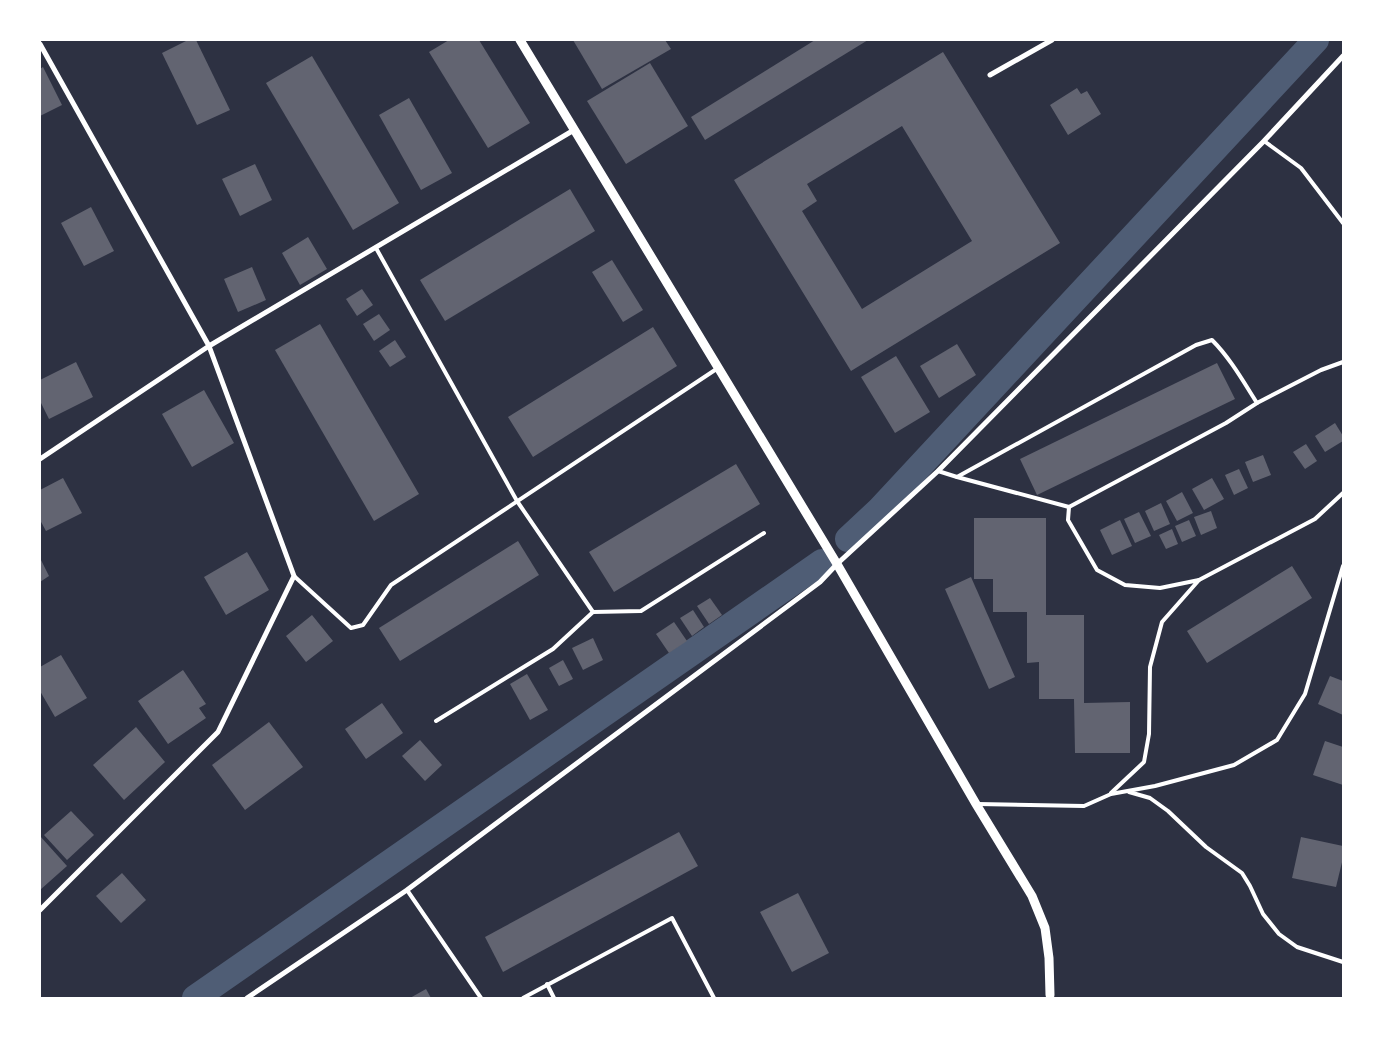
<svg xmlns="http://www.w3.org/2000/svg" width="1383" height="1038" font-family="'Exo 2',sans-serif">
	<rect width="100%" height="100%" fill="#2d3142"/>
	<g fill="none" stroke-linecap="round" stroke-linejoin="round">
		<g stroke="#4f5d75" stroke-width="26">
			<path d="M 848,539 L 879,510 L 1316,40"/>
			<path d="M 195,998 L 822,562"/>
		</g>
	</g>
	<g fill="#626471" fill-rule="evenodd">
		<path d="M 188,40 L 196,40 L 230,110 L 197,125 L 162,53 Z"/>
		<path d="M 449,40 L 479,40 L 530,123 L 488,148 L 429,52 Z"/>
		<path d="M 573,40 L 665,40 L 671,49 L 602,89 Z"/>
		<path d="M 815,40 L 868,40 L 705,140 L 691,117 Z"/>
		<path d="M 943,52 L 1060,243 L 851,371 L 734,180 ZM 902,126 L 972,241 L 862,309 L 802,211 L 817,201 L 807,184 Z"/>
		<path d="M 312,56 L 399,203 L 353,230 L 266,83 Z"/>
		<path d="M 650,63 L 688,126 L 626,164 L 587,101 Z"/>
		<path d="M 43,67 L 62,105 L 40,116 L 40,69 Z"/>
		<path d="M 1077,88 L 1081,94 L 1087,91 L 1101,114 L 1068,135 L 1050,105 Z"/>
		<path d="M 409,98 L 452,173 L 421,190 L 379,115 Z"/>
		<path d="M 255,164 L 272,200 L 240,216 L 222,179 Z"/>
		<path d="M 570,189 L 595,231 L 445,321 L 420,280 Z"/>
		<path d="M 91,207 L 114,251 L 84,266 L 61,223 Z"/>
		<path d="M 308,237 L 327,269 L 300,285 L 282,253 Z"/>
		<path d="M 612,260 L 643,310 L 623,322 L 592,272 Z"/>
		<path d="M 252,267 L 266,300 L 238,312 L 224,279 Z"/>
		<path d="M 362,289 L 373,305 L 357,316 L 346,299 Z"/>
		<path d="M 379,314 L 390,330 L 374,341 L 363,324 Z"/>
		<path d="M 320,324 L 419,494 L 374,521 L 275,350 Z"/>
		<path d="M 653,327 L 677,366 L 533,457 L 508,417 Z"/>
		<path d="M 395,340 L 406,357 L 390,367 L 379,351 Z"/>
		<path d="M 957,344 L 976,375 L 939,398 L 920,366 Z"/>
		<path d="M 896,356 L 930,412 L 895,433 L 861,377 Z"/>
		<path d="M 76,362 L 93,397 L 49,419 L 40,401 L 40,380 Z"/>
		<path d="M 1217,363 L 1235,399 L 1037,495 L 1020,459 Z"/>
		<path d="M 204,390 L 234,443 L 192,467 L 162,414 Z"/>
		<path d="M 1335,423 L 1343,436 L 1343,441 L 1325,452 L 1315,436 Z"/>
		<path d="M 1306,444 L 1317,461 L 1305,469 L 1293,452 Z"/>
		<path d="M 1263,455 L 1271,475 L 1253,482 L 1245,462 Z"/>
		<path d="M 736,464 L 760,504 L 614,592 L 589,552 Z"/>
		<path d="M 1239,469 L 1248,488 L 1234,495 L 1225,475 Z"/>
		<path d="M 63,478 L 82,513 L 46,531 L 40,520 L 40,490 Z"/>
		<path d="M 1212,478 L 1224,499 L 1204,510 L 1192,489 Z"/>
		<path d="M 1182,492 L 1193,513 L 1177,521 L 1166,501 Z"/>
		<path d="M 1161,503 L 1170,524 L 1154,531 L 1145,511 Z"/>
		<path d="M 1211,511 L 1217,528 L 1201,535 L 1194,517 Z"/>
		<path d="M 1139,512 L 1151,536 L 1135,543 L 1124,519 Z"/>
		<path d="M 974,518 L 1046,518 L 1046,615 L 1084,615 L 1084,703 L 1130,702 L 1130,753 L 1075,753 L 1074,699 L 1039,699 L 1039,662 L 1027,663 L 1027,612 L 993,612 L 993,579 L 974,579 Z"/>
		<path d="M 1120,520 L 1132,546 L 1112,555 L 1100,530 Z"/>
		<path d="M 1189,520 L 1196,536 L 1182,542 L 1175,526 Z"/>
		<path d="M 1172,529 L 1178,544 L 1166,549 L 1159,535 Z"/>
		<path d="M 518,541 L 539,575 L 400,661 L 379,628 Z"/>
		<path d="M 247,552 L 269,590 L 226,615 L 204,577 Z"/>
		<path d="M 40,558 L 49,576 L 40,582 Z"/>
		<path d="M 1292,566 L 1312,598 L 1207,663 L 1187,631 Z"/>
		<path d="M 971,577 L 1015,677 L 989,689 L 945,589 Z"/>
		<path d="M 710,598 L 722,615 L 709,624 L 697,606 Z"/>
		<path d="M 693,610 L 704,627 L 692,636 L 680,618 Z"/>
		<path d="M 312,615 L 333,641 L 306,662 L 286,636 Z"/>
		<path d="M 674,622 L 687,641 L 669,653 L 656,634 Z"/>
		<path d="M 593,638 L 603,660 L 583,670 L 572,648 Z"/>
		<path d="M 61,655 L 87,698 L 55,717 L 40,691 L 40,667 Z"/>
		<path d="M 563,660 L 573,679 L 559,686 L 549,668 Z"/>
		<path d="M 183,670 L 206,704 L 199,708 L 206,718 L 168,744 L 138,701 Z"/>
		<path d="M 527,674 L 548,710 L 530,720 L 510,684 Z"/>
		<path d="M 1330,676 L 1343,681 L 1343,715 L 1318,704 Z"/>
		<path d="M 382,703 L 403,733 L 366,759 L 345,729 Z"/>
		<path d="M 269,722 L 303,767 L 245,810 L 212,765 Z"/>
		<path d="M 136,727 L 165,762 L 124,800 L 93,765 Z"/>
		<path d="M 420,740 L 442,765 L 425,781 L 402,756 Z"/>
		<path d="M 1325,741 L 1343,747 L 1343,785 L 1313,775 Z"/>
		<path d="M 71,811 L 94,835 L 67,860 L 44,835 Z"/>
		<path d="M 679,832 L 698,866 L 503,972 L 485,937 Z"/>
		<path d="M 40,836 L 67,866 L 40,890 Z"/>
		<path d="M 1301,837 L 1343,846 L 1343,858 L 1336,887 L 1292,878 Z"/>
		<path d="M 122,873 L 146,900 L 121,923 L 96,896 Z"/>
		<path d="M 798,893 L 829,953 L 792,972 L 760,912 Z"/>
		<path d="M 426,989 L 431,998 L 410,998 Z"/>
	</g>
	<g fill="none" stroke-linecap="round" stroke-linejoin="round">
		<g stroke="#fff" stroke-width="4">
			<path d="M 1264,141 L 1301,168 L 1343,223"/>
			<path d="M 376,248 L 517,501 L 593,612 L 641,611 L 764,533"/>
			<path d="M 938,471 L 957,477 L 1069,507 L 1226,423 L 1257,403 L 1321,370 L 1343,362"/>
			<path d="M 957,477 L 1196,345 L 1212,340 C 1230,358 1243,381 1257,403"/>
			<path d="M 1069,507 L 1068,520 L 1097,570 L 1125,585 L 1160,588 L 1199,580 L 1162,622 L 1150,667 L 1149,734 L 1144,762 L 1111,793"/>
			<path d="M 294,576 L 351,628 L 363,625 L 391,585 L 718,368"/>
			<path d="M 1199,580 L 1315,519 L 1343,493"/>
			<path d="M 436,721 L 553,649 L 593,612"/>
			<path d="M 1129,792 L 1150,798 L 1168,811 L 1206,847 L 1242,873 L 1250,886 L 1263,914 L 1279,934 L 1297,947 L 1343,962"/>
			<path d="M 978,804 L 1084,806 L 1111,794 L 1155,786 L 1234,765 L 1277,740 L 1305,694 L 1343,566"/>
			<path d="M 407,890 L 481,998"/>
			<path d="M 547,984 L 554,998"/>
			<path d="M 523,998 L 672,918 L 714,998"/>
		</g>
		<g stroke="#fff" stroke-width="5">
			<path d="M 40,44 L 209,346 L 294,576 L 218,732 L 40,910"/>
			<path d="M 990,75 L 1052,40"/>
			<path d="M 40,459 L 209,346 L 574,130"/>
			<path d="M 247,998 L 407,890 L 820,582 L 837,564 L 938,471 L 1264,141 L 1343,56"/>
		</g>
		<path stroke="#fff" stroke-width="9" d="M 520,40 L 837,564 L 976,804 L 1032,896 L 1045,928 L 1049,958 L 1050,995"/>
	</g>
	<rect width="1383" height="1038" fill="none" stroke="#ffffff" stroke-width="82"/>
</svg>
